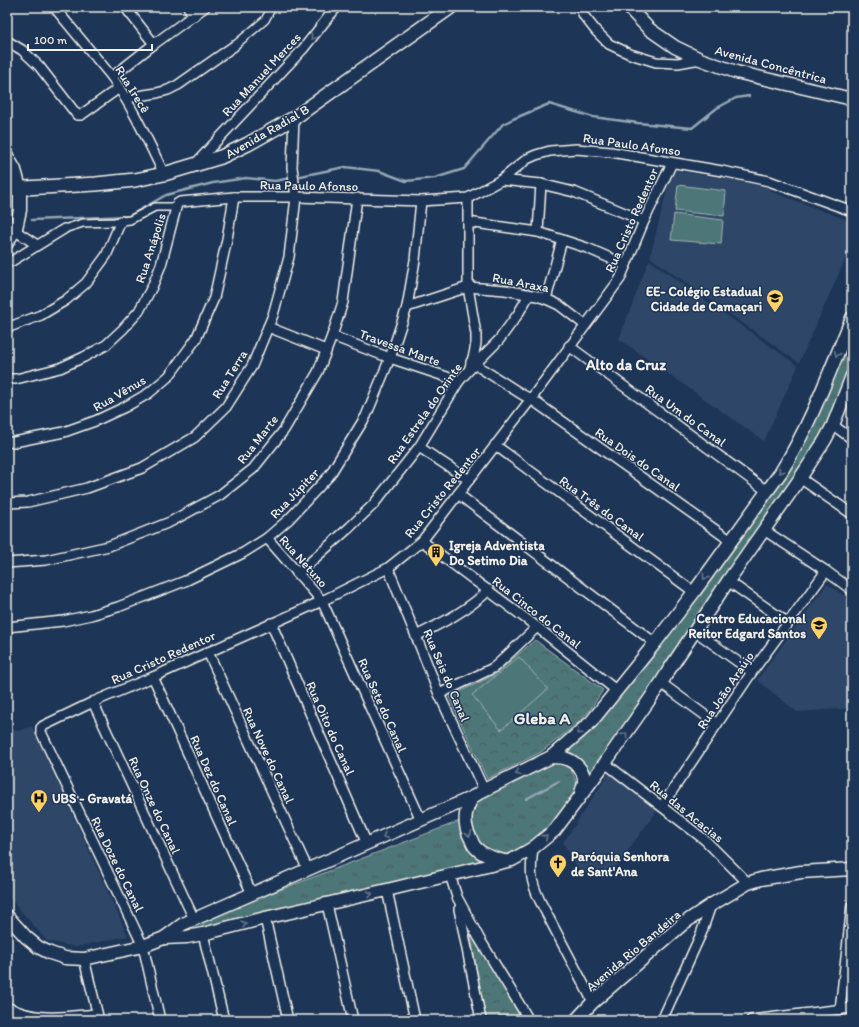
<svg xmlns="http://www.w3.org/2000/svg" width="859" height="1027" font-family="Itim,sans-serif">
	<defs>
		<pattern id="grass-tufts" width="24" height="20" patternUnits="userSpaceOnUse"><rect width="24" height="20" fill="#4e7679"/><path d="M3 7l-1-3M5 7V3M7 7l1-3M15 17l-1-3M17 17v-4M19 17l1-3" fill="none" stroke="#4b5d5d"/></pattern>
		<pattern id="park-crowns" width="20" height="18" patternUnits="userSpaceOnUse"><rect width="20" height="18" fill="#4e7679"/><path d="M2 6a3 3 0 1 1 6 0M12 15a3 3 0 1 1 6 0" fill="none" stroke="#4b5d5d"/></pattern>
	</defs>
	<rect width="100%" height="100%" fill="#1d3557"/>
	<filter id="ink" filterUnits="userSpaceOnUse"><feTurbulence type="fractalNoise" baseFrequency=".025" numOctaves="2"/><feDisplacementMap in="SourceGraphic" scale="8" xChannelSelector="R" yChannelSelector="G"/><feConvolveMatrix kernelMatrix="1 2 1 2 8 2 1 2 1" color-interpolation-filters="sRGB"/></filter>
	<g filter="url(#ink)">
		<g fill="#2f4668">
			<path d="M 672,170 L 773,186 L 770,191 L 852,222 L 852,244 L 799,363 L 650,257 Z"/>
			<path d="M 649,260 L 798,366 L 764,441 L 619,339 Z"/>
			<path d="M 827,584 L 852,601 L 852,708 L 797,712 L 757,680 Z"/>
			<path d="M 32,726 L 128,936 L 75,947 L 47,941 L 7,895 L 7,728 L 18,731 Z"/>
			<path d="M 609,773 L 658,809 L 608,878 L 581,873 L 563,843 Z"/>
		</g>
		<g fill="url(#grass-tufts)" stroke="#a1b4b0">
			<path d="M 852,330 L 852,376 L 833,425 L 580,796 L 580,767 L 551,757 L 591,722 L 794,457 L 814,424 Z"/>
			<path d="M 554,762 C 572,766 571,769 577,784 C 574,795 568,806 561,814 C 552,826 519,855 504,854 C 495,853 485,850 479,843 C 471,832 469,814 476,802 C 478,799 480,798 483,796 Z"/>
			<path d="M 465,819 L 476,848 L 505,862 L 158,938 L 196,922 Z"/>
		</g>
		<g fill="url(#park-crowns)" stroke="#a1b4b0">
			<path d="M 535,640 L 603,690 L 590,710 L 576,725 L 541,752 L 487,779 L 449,697 L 494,675 Z"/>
			<path d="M 469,925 L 523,1020 L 485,1020 Z"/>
		</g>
		<g fill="#4e7679" stroke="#a1b4b0">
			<path d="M 678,185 L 726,191 L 724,216 L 675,211 Z"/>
			<path d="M 674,214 L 723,220 L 721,244 L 671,240 Z"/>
			<path d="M 519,657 L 548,689 L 501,730 L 472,695 Z"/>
		</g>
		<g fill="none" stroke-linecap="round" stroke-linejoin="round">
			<g stroke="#94a7b4" stroke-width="2.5">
				<path d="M 296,177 L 345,167 L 379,171 L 406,181 L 435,178 L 464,169 L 503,124 L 513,119 L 549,104 L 593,117 L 638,123 L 692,128 L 717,108 L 736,98 L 749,96"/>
				<path d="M 32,220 L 129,216 L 166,195 L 213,183 L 246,178 L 275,181 L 291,178"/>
				<path d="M 526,799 L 559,781"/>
			</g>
			<defs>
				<g id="pedestrian">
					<path d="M 234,46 L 265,20 L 272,7"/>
					<path d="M 64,229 L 83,223 L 114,222 L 130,220 L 155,207 L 176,207"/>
				</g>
				<g id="minor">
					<path d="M 54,7 L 112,77 C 133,108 148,141 164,174"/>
					<path d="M 125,7 L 154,44"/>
					<path d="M 188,7 L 194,16"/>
					<path d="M 580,7 L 584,16 L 596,31 L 609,44 L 630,54 L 656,62 L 678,63 L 700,59"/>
					<path d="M 7,41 L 22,50 L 39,66 L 77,115 L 81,115 L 119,88"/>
					<path d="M 112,77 L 154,44 L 205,7"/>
					<path d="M 125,98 L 157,93 L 168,90 L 178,85 L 234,46"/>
					<path d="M 196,163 L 303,49 L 330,15 L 337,7"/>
					<path d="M 501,180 L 541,184 L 574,192 L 644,221"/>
					<path d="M 468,198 L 468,287 L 476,334 L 476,343 L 474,354 L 470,367"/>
					<path d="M 468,222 L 538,232 L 587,248 L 626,265"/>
					<path d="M 14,230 L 37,245"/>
					<path d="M 538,232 L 541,184"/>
					<path d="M 7,263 L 12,261 L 64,229"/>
					<path d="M 546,299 L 562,240"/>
					<path d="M 407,307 L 468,287 L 505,290 L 537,296 L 546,299 L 559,305 L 585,325"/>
					<path d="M 7,326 L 12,326 L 41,315 L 66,300 L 86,283 L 106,256 L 121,221"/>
					<path d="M 268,327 L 326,350"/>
					<path d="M 332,336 L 390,358 L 459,381"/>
					<path d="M 569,346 L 767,491"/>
					<path d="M 471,362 L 523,395 L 531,399 L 731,541"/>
					<path d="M 7,379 L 16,379 L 60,368 L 84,357 L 106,345 L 123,329 L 139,311 L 152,287 L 161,265 L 177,204 L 180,202 L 234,197 L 296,197 L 421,201 L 468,198 L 501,180 L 527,159 L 536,155 L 550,151 L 576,149 L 611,152 L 722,171 L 769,181 L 852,211"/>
					<path d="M 833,425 L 852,439"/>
					<path d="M 7,442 L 14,442 L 64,432 L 95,421 L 125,407 L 149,393 L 169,376 L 196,339 L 214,298 L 227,239 L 234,197"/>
					<path d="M 495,445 L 694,592"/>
					<path d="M 419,447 L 469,480"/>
					<path d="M 800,478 L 852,514"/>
					<path d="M 458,494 L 655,643"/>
					<path d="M 7,503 L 28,502 L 87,488 L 142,468 L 195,437 L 226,407 L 252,366 L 273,315 L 289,257 L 296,197 L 292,167 L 294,118"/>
					<path d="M 764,530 L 826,571 L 852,590"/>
					<path d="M 267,538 L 322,601 L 421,820"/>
					<path d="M 422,541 L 537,627 L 617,691"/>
					<path d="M 7,563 L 46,560 L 109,546 L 170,522 L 220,495 L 253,469 L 284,430 L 318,372 L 332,336 L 343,302 L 357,198"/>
					<path d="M 388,568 L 416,636 L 439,694 L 484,790"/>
					<path d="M 297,574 L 350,527 L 373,505 L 419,447 L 459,381 L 469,370 L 499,340 L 518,314 L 529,295"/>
					<path d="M 728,581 L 788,623"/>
					<path d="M 271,623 L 367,844"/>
					<path d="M 7,627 L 63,621 L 91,615 L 118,607 L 185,581 L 243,553 L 267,538 L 289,519 L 329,476 L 366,416 L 390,358 L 407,307 L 415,260 L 421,201"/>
					<path d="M 695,631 L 752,672"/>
					<path d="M 416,636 C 442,623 468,610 489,590"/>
					<path d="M 208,652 L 308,870"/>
					<path d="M 153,677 L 252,894"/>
					<path d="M 661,683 L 717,724"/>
					<path d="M 439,694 L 493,668 L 499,663 L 537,627"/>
					<path d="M 93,702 L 194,919"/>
					<path d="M 605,763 L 705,840 L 748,883"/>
					<path d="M 662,806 L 752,672 L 826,571"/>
					<path d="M 533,848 C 530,872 530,880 540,901 L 593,1002"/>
					<path d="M 450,875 L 457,897 L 479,938 L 529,1020"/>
					<path d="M 387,890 L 415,1020"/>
					<path d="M 327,904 L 353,1020"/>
					<path d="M 459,909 L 481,1020"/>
					<path d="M 265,918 L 288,1020"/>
					<path d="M 203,934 L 224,1020"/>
					<path d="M 84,959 L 99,1020"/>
					<path d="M 7,1007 C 11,1009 14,1010 19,1012 C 45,1021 70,1016 97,1014"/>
					<path d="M 840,1010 L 852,905"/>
					<path d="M 160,1020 L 143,946 L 41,732 L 41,728 L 43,726 L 93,702 L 153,677 L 322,601 L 388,568 L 422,541 L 531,399 L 620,279 L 644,221 L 672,163"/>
					<path d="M 662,1020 L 701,934 L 711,905"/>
					<path d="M 751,1020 L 852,1008"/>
				</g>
				<g id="tertiary">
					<path d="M 628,7 L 649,29 L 675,47 L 700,59 L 736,72 L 852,99"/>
					<path d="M 7,156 L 15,170 L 20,188 L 20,210 L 16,228 L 7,243"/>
					<path d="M 551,757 C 556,757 562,757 567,759 C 575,762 585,771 584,781 C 584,785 582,789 581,793"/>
					<path d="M 473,797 C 464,810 463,825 471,839 C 472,842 474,846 476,848 C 482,855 496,859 504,861"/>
					<path d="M 7,916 L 26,937 L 38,947 L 50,953 L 65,958 L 84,959 L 143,946 L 164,938 L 187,937 L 203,934 L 265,918 L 387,890 L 512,860 L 533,848 L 555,830 L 605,763 L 661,683 L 669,670 L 728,581 L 797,483 L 825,440 L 833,425 L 852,376"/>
					<path d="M 164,938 L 183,924 L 473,797 L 484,790 L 551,757 L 591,722 L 655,643 L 694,592 L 781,472 C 811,424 830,370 852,318"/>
					<path d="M 576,1020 L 593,1002 L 684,923 L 711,905 L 748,883 L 761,879 L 801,872 L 852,869"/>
				</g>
				<path id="secondary" d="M 7,189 L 96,184 L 135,180 L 164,174 L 221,157 L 248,144 L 294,118 L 451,7"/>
			</defs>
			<use href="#pedestrian" stroke="#f4f1e8" stroke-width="10"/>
			<use href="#minor" stroke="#f4f1e8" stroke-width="12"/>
			<use href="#tertiary" stroke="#f4f1e8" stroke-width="15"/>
			<use href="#secondary" stroke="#f4f1e8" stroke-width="16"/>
			<use href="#pedestrian" stroke="#1d3557" stroke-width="7"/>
			<use href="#minor" stroke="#1d3557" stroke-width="9"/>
			<use href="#tertiary" stroke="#1d3557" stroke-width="12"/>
			<use href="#secondary" stroke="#1d3557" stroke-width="13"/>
		</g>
		<defs><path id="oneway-chevron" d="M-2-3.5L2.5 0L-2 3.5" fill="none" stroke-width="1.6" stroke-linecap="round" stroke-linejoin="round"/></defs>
		<g stroke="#68778a">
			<use href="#oneway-chevron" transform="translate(313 37) rotate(128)"/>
			<use href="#oneway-chevron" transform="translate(837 354) rotate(113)"/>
			<use href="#oneway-chevron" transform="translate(781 471) rotate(124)"/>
			<use href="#oneway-chevron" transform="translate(705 577) rotate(126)"/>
			<use href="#oneway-chevron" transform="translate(579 732) rotate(138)"/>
			<use href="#oneway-chevron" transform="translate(625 735) rotate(-55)"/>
			<use href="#oneway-chevron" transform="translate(518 773) rotate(154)"/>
			<use href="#oneway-chevron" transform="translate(469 834) rotate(68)"/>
			<use href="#oneway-chevron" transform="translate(385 836) rotate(156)"/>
			<use href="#oneway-chevron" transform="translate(545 837) rotate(-40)"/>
			<use href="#oneway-chevron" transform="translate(370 894) rotate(-13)"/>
			<use href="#oneway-chevron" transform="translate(244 924) rotate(-14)"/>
		</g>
	</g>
	<defs>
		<symbol id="school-pin" viewBox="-11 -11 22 30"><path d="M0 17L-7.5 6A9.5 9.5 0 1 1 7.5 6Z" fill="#ffd166" stroke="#1d3557"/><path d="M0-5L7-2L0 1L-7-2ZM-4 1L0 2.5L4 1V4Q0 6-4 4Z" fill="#111"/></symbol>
		<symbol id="building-pin" viewBox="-11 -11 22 30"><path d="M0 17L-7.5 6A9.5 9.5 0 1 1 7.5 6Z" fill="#ffd166" stroke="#1d3557"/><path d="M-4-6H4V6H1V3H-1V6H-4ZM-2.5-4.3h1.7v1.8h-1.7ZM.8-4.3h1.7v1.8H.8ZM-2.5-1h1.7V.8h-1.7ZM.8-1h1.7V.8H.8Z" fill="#111"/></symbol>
		<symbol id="hospital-pin" viewBox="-11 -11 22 30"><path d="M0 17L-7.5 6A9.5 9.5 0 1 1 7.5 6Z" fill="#ffd166" stroke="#1d3557"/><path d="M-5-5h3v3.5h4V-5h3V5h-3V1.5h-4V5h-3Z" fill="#111"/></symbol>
		<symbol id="church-pin" viewBox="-11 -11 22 30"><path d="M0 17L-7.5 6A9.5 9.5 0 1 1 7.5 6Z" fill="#ffd166" stroke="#1d3557"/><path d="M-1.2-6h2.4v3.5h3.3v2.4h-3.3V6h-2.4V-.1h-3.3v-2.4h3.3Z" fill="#111"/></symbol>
	</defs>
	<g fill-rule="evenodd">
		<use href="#school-pin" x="765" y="288" width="20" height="27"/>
		<use href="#building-pin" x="426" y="542" width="20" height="27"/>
		<use href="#school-pin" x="809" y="615" width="20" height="27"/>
		<use href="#hospital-pin" x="29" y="788" width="20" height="27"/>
		<use href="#church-pin" x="548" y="853" width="20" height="27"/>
	</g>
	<g text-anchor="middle" stroke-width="3" stroke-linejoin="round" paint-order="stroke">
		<g font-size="13" fill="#f4f1e8" stroke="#1d3557">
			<text transform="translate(771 64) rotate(15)" y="5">Avenida Concêntrica</text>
			<text transform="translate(261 74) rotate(-47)" y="5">Rua Manuel Merces</text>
			<text transform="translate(133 89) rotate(58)" y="5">Rua Irecê</text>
			<text transform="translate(267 131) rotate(-30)" y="5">Avenida Radial B</text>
			<text transform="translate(632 144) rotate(8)" y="5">Rua Paulo Afonso</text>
			<text transform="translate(309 185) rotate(1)" y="5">Rua Paulo Afonso</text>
			<text transform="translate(631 220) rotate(-66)" y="5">Rua Cristo Redentor</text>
			<text transform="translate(150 248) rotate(-72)" y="5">Rua Anápolis</text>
			<text transform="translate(521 282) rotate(11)" y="5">Rua Araxa</text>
			<text transform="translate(400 347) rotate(20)" y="5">Travessa Marte</text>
			<text transform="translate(229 374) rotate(-58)" y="5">Rua Terra</text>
			<text transform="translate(119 393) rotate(-30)" y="5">Rua Vênus</text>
			<text transform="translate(424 413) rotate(-55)" y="5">Rua Estrela do Orinte</text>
			<text transform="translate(686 415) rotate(36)" y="5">Rua Um do Canal</text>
			<text transform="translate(257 439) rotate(-52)" y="5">Rua Marte</text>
			<text transform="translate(638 459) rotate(35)" y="5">Rua Dois do Canal</text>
			<text transform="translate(442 492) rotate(-51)" y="5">Rua Cristo Redentor</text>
			<text transform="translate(294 493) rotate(-46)" y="5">Rua Júpiter</text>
			<text transform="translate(602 508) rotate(36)" y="5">Rua Três do Canal</text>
			<text transform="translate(304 561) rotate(48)" y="5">Rua Netuno</text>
			<text transform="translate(537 612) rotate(38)" y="5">Rua Cinco do Canal</text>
			<text transform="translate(163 657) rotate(-24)" y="5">Rua Cristo Redentor</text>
			<text transform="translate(447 675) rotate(67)" y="5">Rua Seis do Canal</text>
			<text transform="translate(725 690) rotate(-56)" y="5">Rua João Araújo</text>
			<text transform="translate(383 705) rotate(66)" y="5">Rua Sete do Canal</text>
			<text transform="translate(331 728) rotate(66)" y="5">Rua Oito do Canal</text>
			<text transform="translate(269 755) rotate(65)" y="5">Rua Nove do Canal</text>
			<text transform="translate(214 780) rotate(66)" y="5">Rua Dez do Canal</text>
			<text transform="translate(155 805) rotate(65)" y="5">Rua Onze do Canal</text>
			<text transform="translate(687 811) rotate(39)" y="5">Rua das Acacias</text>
			<text transform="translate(118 864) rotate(64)" y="5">Rua Doze do Canal</text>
			<text transform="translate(633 950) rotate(-40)" y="5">Avenida Rio Bandeira</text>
		</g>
		<g font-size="13" font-weight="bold" fill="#f4f1e8" stroke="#1d3557" text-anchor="start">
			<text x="762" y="296" text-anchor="end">EE- Colégio Estadual<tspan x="762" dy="15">Cidade de Camaçari</tspan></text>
			<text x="449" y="550">Igreja Adventista<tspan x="449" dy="15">Do Setimo Dia</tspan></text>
			<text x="806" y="623" text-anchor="end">Centro Educacional<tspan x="806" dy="15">Reitor Edgard Santos</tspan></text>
			<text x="52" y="803">UBS - Gravatá</text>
			<text x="571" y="861">Paróquia Senhora<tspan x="571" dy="15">de Sant'Ana</tspan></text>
		</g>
		<g font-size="15" font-weight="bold" fill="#f4f1e8" stroke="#1d3557">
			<text x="626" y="370">Alto da Cruz</text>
		</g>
		<g font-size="17" font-weight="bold" fill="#f4f1e8" stroke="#1d3557">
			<text x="542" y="724">Gleba A</text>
		</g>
	</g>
	<rect width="859" height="1027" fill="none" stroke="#1d3557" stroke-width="24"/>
	<rect x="12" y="12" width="835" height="1003" fill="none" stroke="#f4f1e8" stroke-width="1.5" filter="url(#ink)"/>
	<path d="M28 44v6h124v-6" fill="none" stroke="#f4f1e8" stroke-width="2"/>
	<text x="34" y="44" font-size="12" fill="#f4f1e8" stroke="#1d3557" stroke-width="3" paint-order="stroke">100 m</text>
</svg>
